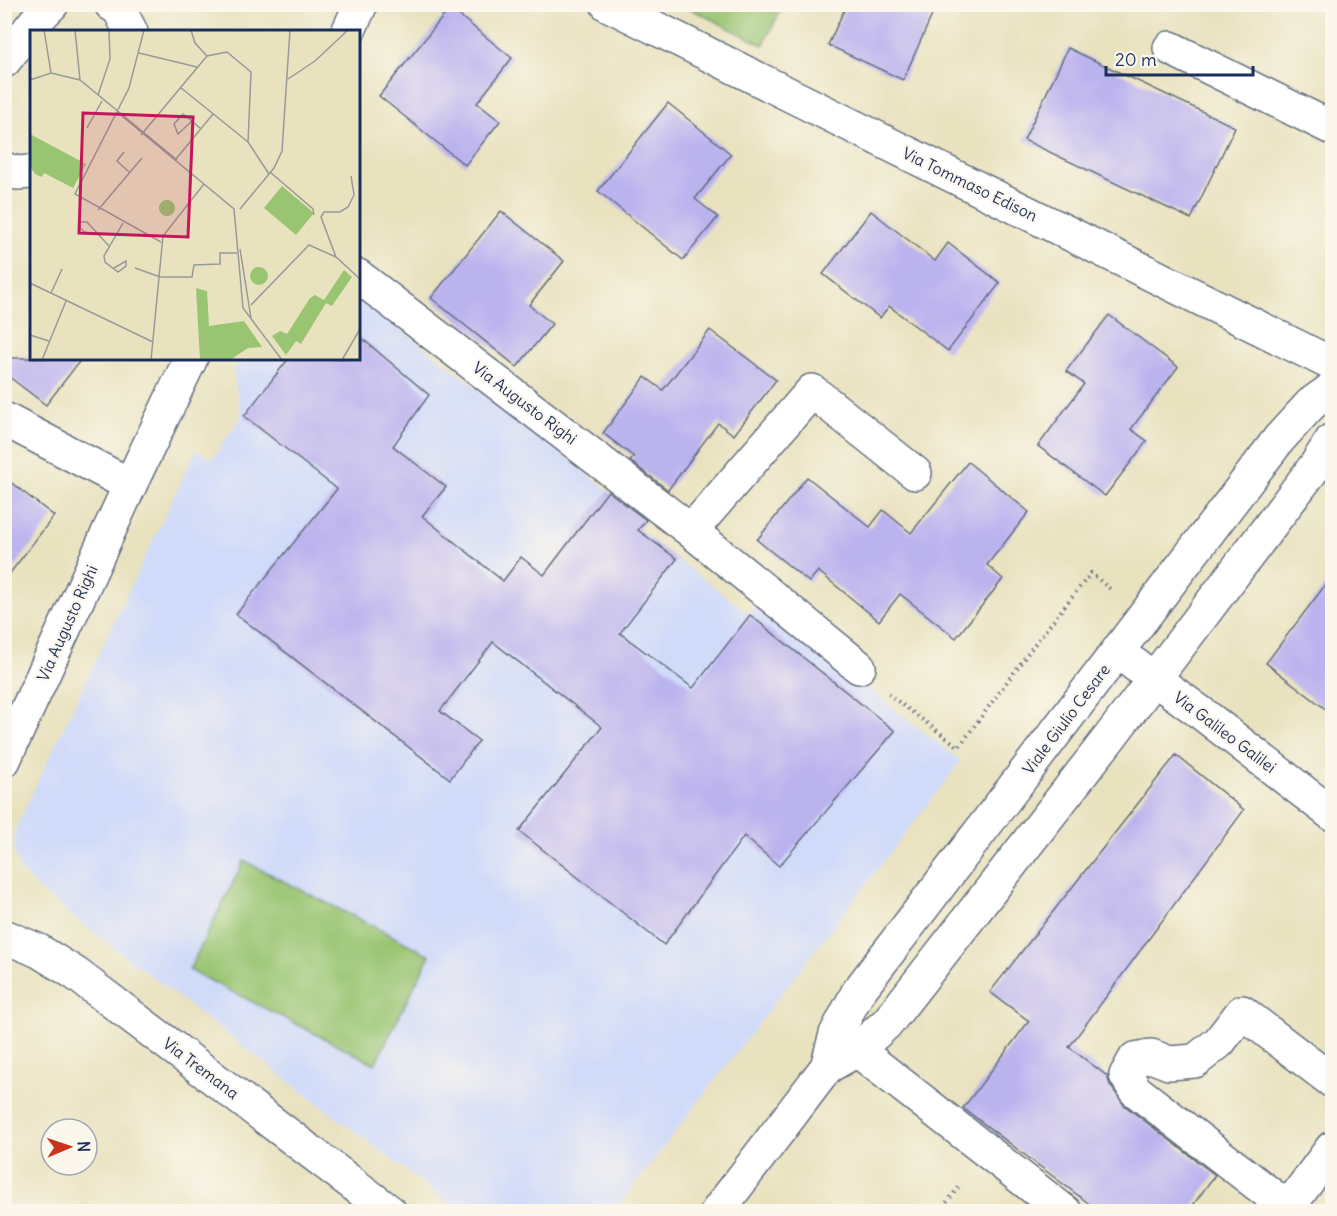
<svg xmlns="http://www.w3.org/2000/svg" width="1337" height="1216" font-family="Delius,sans-serif">
	<rect width="100%" height="100%" fill="#fbf7ec"/>
	<filter id="ink" filterUnits="userSpaceOnUse"><feTurbulence type="fractalNoise" baseFrequency=".0167" numOctaves="2"/><feDisplacementMap in="SourceGraphic" scale="12" xChannelSelector="R" yChannelSelector="G"/><feConvolveMatrix kernelMatrix="1 2 1 2 8 2 1 2 1" color-interpolation-filters="sRGB"/></filter>
	<filter id="wash" filterUnits="userSpaceOnUse"><feTurbulence type="fractalNoise" baseFrequency=".008" numOctaves="4" result="noise"/><feDisplacementMap in="SourceGraphic" scale="24" xChannelSelector="R" yChannelSelector="G"/><feGaussianBlur stdDeviation="1.35" result="paint"/><feColorMatrix in="noise" values="0 0 0 0 0 0 0 0 0 0 0 0 0 0 0 0 0 1.4 0 .05"/><feComposite in="paint" operator="in"/></filter>
	<g filter="url(#wash)">
		<rect width="100%" height="100%" fill="#e9e2bf"/>
		<path fill="#d0daf9" d="M 359,296 L 608,490 L 601,501 L 749,614 L 758,604 L 961,761 L 614,1211 L 459,1211 L 42,893 L 20,870 L 14,851 L 15,830 L 196,450 L 212,459 L 242,416 L 233,372 L 239,359 L 358,358 Z"/>
		<g fill="#99c572" stroke="#5a7a68" stroke-width="1.5">
			<path d="M 683,5 L 783,5 L 763,45 Z"/>
			<path d="M 244,861 L 430,955 L 375,1064 L 189,970 Z"/>
		</g>
		<g id="blocks">
			<g fill="#bbb3ee">
				<path d="M 847,4 L 937,4 L 903,80 L 828,45 Z"/>
				<path d="M 450,8 L 512,58 L 477,103 L 500,121 L 465,165 L 379,96 Z"/>
				<path d="M 1068,48 L 1235,127 L 1191,219 L 1024,140 Z"/>
				<path d="M 668,103 L 731,154 L 695,199 L 718,217 L 683,260 L 598,191 Z"/>
				<path d="M 501,211 L 564,261 L 529,305 L 552,324 L 517,367 L 431,298 Z"/>
				<path d="M 871,211 L 935,261 L 948,243 L 1000,283 L 948,351 L 889,306 L 880,318 L 823,274 Z"/>
				<path d="M 1109,315 L 1178,367 L 1131,429 L 1147,441 L 1105,496 L 1038,446 L 1084,384 L 1066,371 Z"/>
				<path d="M 710,330 L 776,380 L 734,435 L 718,423 L 668,490 L 630,461 L 634,457 L 603,433 L 645,377 L 663,390 Z"/>
				<path d="M 358,335 L 429,395 L 393,446 L 446,487 L 422,516 L 503,581 L 521,557 L 544,575 L 608,491 L 646,520 L 638,530 L 677,559 L 620,633 L 693,688 L 750,615 L 895,731 L 779,866 L 744,836 L 664,945 L 519,831 L 602,727 L 493,642 L 440,711 L 479,741 L 450,779 L 236,614 L 337,489 L 244,416 L 289,358 L 358,358 Z"/>
				<path d="M 4,358 L 82,358 L 46,405 L 4,373 Z"/>
				<path d="M 968,462 L 1029,512 L 987,565 L 1003,579 L 956,638 L 900,594 L 879,621 L 818,571 L 809,582 L 757,540 L 807,477 L 870,527 L 883,510 L 911,533 Z"/>
				<path d="M 4,477 L 54,516 L 4,581 Z"/>
				<path d="M 1332,576 L 1332,714 L 1266,663 Z"/>
				<path d="M 1176,755 L 1244,810 L 1069,1047 L 1107,1076 L 1110,1085 L 1124,1105 L 1215,1175 L 1188,1212 L 1100,1212 L 963,1108 L 1029,1021 L 990,992 Z"/>
			</g>
		</g>
	</g>
	<g filter="url(#ink)">
		<use href="#blocks" fill-opacity="0" stroke="#636e80" stroke-width="1.5"/>
		<g fill="none" stroke-linecap="round" stroke-linejoin="round">
			<defs>
				<g id="street">
					<path d="M 111,4 L 119,9 L 131,32"/>
					<path d="M 607,4 L 1332,364"/>
					<path d="M 348,32 L 361,4"/>
					<path d="M 1170,48 L 1332,128"/>
					<path d="M 4,61 L 39,17 L 52,4"/>
					<path d="M 4,169 L 17,173 L 32,172"/>
					<path d="M 358,276 L 691,531 L 859,667"/>
					<path d="M 4,419 L 130,485"/>
					<path d="M 691,531 L 812,391 L 915,473"/>
					<path d="M 1134,664 L 1204,715 L 1332,814"/>
					<path d="M 4,760 L 130,485 L 191,358"/>
					<path d="M 4,936 L 39,951 L 76,974 L 390,1212"/>
					<path d="M 857,1050 L 1065,1212"/>
					<path d="M 827,1067 L 857,1050 L 888,1022 L 1110,737 L 1316,465 L 1332,440"/>
					<path d="M 1288,1208 L 1135,1090 L 1126,1075 L 1135,1059 L 1151,1056 L 1169,1063 L 1195,1061 L 1219,1042 L 1242,1012 L 1332,1081"/>
					<path d="M 717,1212 L 827,1067 L 836,1034 L 858,992 L 1279,439 L 1311,404 L 1332,389"/>
					<path d="M 1285,1212 L 1332,1148"/>
				</g>
			</defs>
			<use href="#street" stroke="#636e80" stroke-width="36"/>
			<g stroke="#636e80" stroke-width="4" stroke-dasharray="1.5 4.5" stroke-linecap="butt">
				<path d="M 888,694 L 959,747 L 1037,641 L 1091,573 L 1110,589"/>
				<path d="M 939,1212 L 961,1184"/>
			</g>
			<use href="#street" stroke="#fff" stroke-width="33"/>
		</g>
	</g>
	<g text-anchor="middle" stroke-width="4.5" stroke-linejoin="round" paint-order="stroke">
		<g font-size="16" fill="#1b2f5e" stroke="#fbf7ec">
			<text transform="translate(970 184) rotate(26)" y="6">Via Tommaso Edison</text>
			<text transform="translate(525 403) rotate(37)" y="6">Via Augusto Righi</text>
			<text transform="translate(67 623) rotate(-66)" y="6">Via Augusto Righi</text>
			<text transform="translate(1066 719) rotate(-53)" y="6">Viale Giulio Cesare</text>
			<text transform="translate(1225 732) rotate(37)" y="6">Via Galileo Galilei</text>
			<text transform="translate(201 1068) rotate(37)" y="6">Via Tremana</text>
		</g>
	</g>
	<g transform="translate(30 30)">
		<rect width="330" height="330" fill="#e9e2bf"/>
		<path d="M 0,104 L 56,134 L 43,158 L 14,143 L 12,147 L 5,144 L 0,137 ZM 252,156 L 284,183 L 266,205 L 234,178 ZM129 178a8 8 0 1 1 16 0a8 8 0 1 1-16 0ZM220 246a9 9 0 1 1 18 0a9 9 0 1 1-18 0ZM 314,240 L 322,247 L 302,276 L 296,273 L 271,314 L 266,311 L 256,325 L 242,306 L 250,301 L 257,304 L 280,268 L 285,265 L 294,270 ZM 166,258 L 177,261 L 179,296 L 214,291 L 232,317 L 218,318 L 200,330 L 170,330 Z" fill="#99c572"/>
		<path fill="none" stroke="#979a98" stroke-width="1.5" d="M 14,0 L 21,43M 45,0 L 50,50M 114,0 L 99,58 L 45,164 L 131,212M 161,0 L 165,13 L 177,26M 109,23 L 167,37M 258,49 L 285,31 L 318,0M 0,50 L 21,43 L 50,50 L 147,130M 150,57 L 218,112M 68,65 L 80,29 L 79,0M 87,82 L 204,179 L 213,278 L 252,330M 162,91 L 148,104 L 144,94 L 153,84 L 162,91 L 171,99M 57,98 L 72,71M 111,105 L 177,26 L 197,22 L 221,42 L 218,112 L 239,144M 94,122 L 87,131 L 99,142M 146,129 L 183,84M 240,142 L 283,179 L 284,185M 210,179 L 244,138 L 252,121 L 260,0M 68,180 L 112,128M 64,203 L 56,203 L 50,198 L 50,192 L 57,192 L 79,216M 210,219 L 221,288M 306,227 L 291,187 L 294,182 L 310,182 L 318,177 L 324,165 L 321,146M 84,238 L 96,231 L 96,236 L 88,242 L 75,232 L 74,226 L 93,193M 105,238 L 130,247 L 162,247 L 164,235 L 190,234 L 190,223 L 207,223M 0,253 L 123,312M 21,263 L 32,239M 221,275 L 279,215 L 306,227 L 330,249M 0,305 L 19,311M 12,330 L 36,271M 121,330 L 133,206 L 174,154M 312,330 L 330,299"/>
		<path fill="#c2185b" fill-opacity="0.15" stroke="#c2185b" stroke-width="3" d="M 53,83 L 163,87 L 158,207 L 49,203 Z"/>
		<rect width="330" height="330" fill="none" stroke="#1b2f5e" stroke-width="3"/>
	</g>
	<rect width="1337" height="1216" fill="none" stroke="#fbf7ec" stroke-width="24"/>
	<g transform="translate(69 1147) rotate(88)"><circle r="28" fill="#fbf7ec" stroke="#a1a7b3" stroke-width="1.5"/>
	<path d="M0-4.5L10 22L0 15L-10 22Z" fill="#c8321e"/>
	<text y="-9" font-size="16" font-weight="bold" text-anchor="middle" fill="#1b2f5e">N</text>
	</g>
	<path d="M1106 66v9h147v-9" fill="none" stroke="#1b2f5e" stroke-width="3"/>
	<text x="1115" y="66" font-size="18" fill="#1b2f5e" stroke="#fbf7ec" stroke-width="4.5" paint-order="stroke">20 m</text>
</svg>
